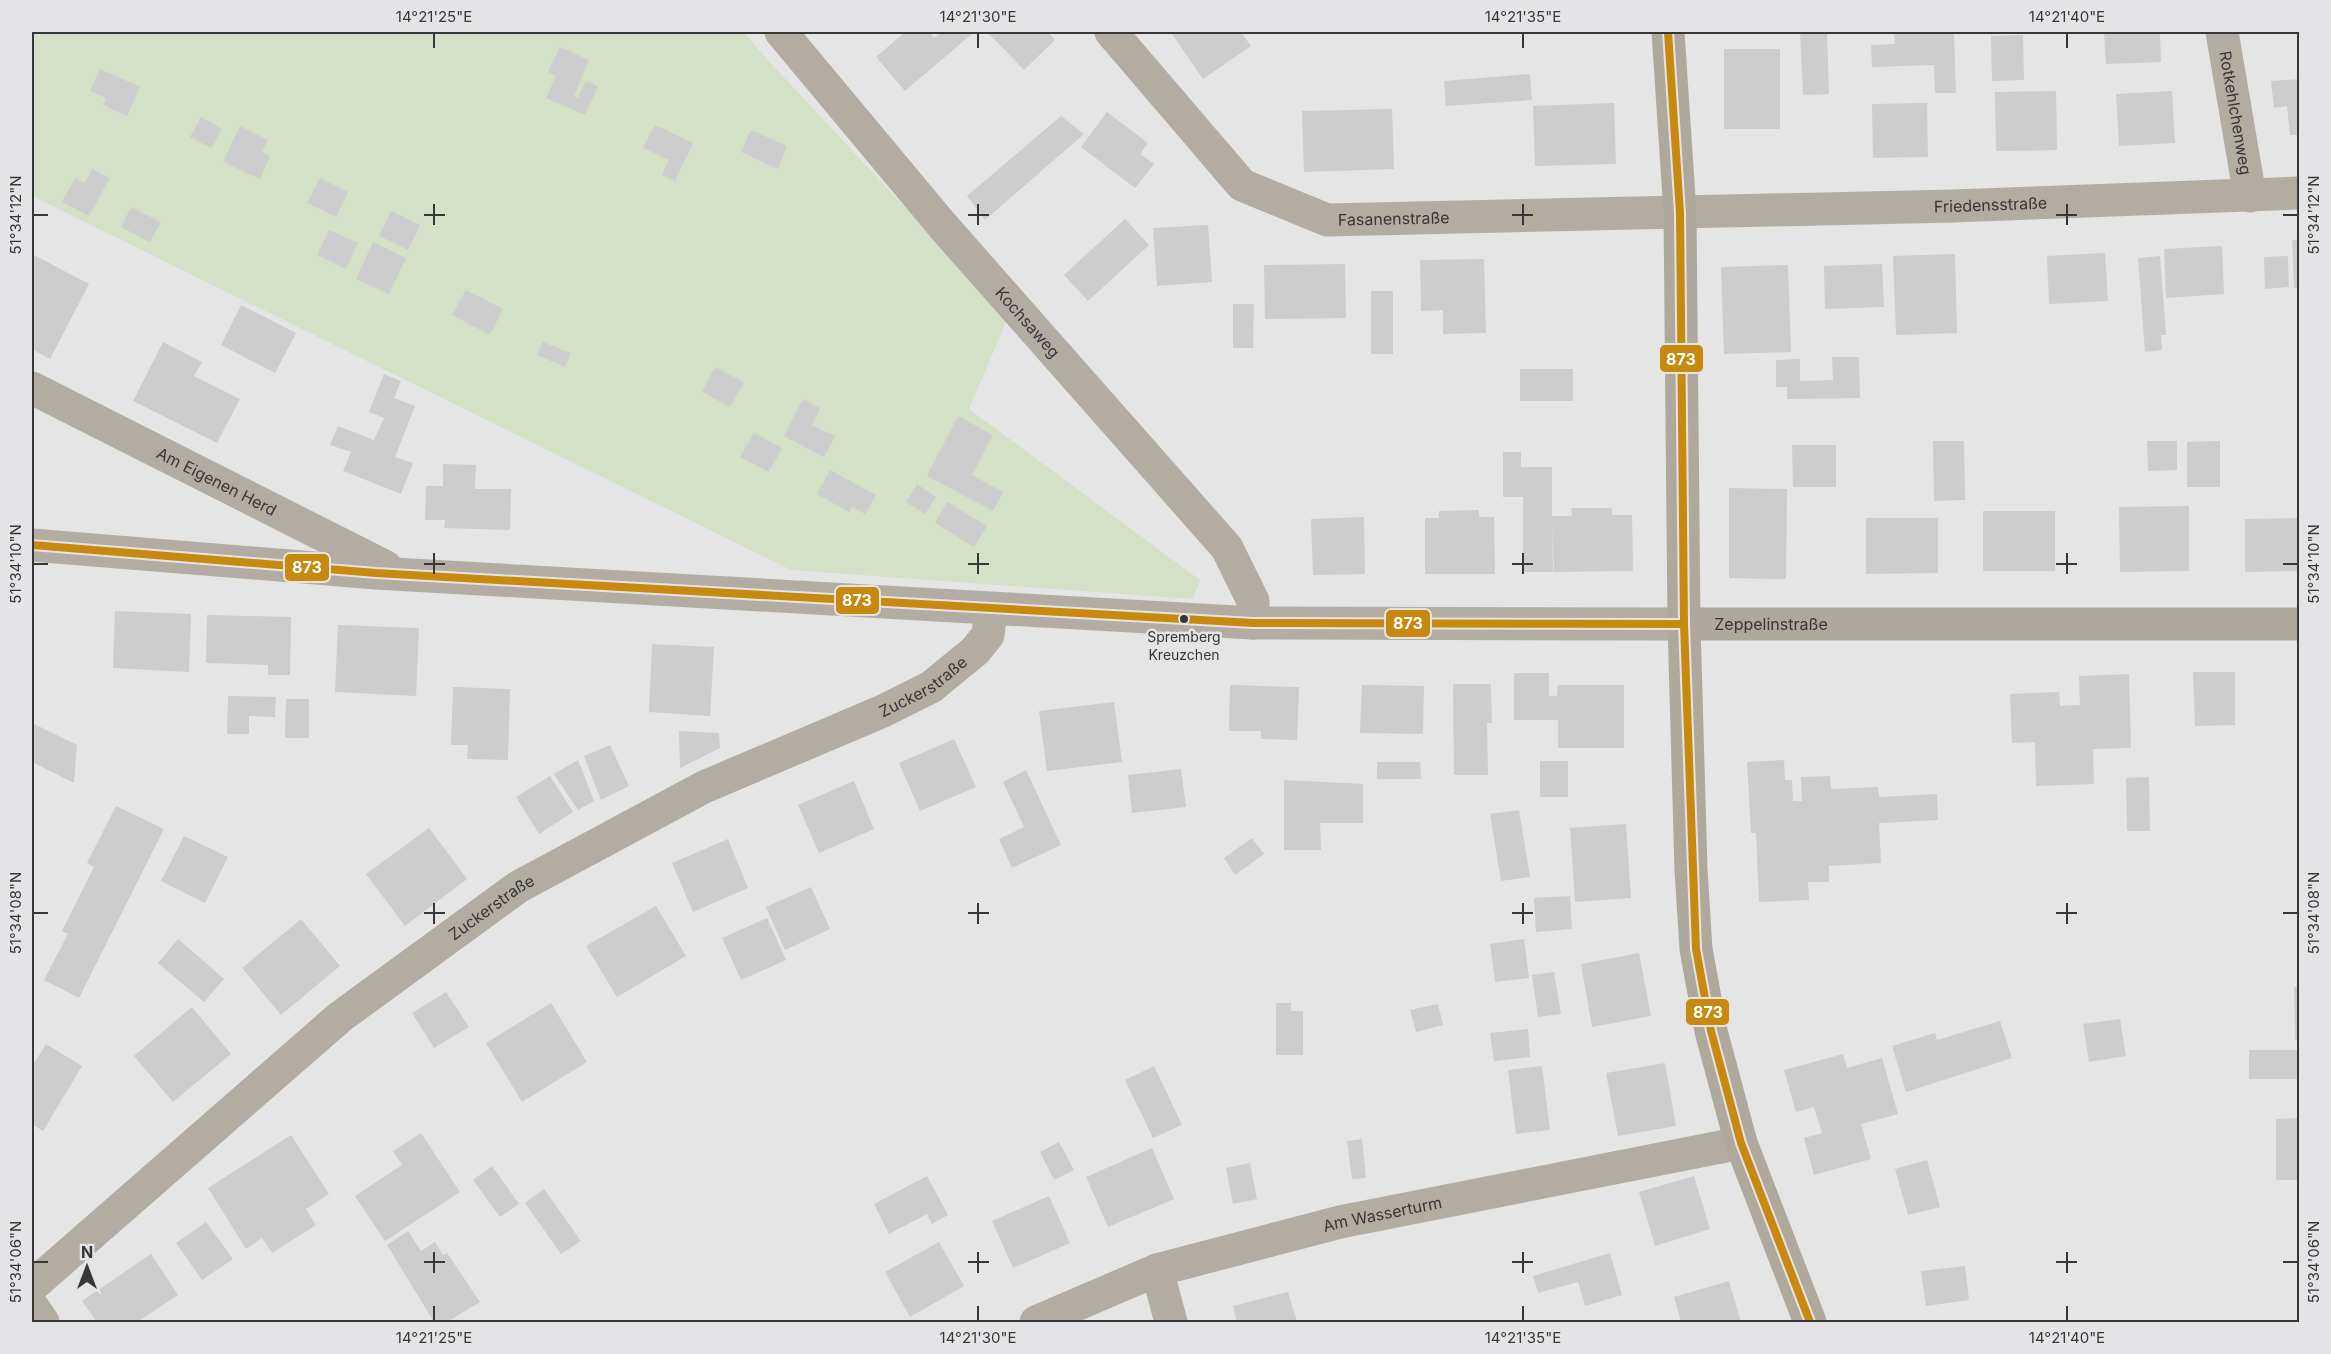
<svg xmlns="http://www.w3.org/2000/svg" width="2331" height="1354" font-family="Inter,sans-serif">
	<rect width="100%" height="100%" fill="#e5e5e6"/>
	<path fill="#d4e1c6" d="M 32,32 L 744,32 L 766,58 L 1008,318 L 969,409 L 1200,580 L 1193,599 L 791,570 L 32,196 Z"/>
	<g fill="#cdcdce">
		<path d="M 905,32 L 929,32 L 934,38 L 942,32 L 974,32 L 905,91 L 876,57 Z"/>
		<path d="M 987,32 L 1048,32 L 1055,40 L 1024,70 Z"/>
		<path d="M 1176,32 L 1241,32 L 1251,46 L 1203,79 L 1172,34 Z"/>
		<path d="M 1800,32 L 1827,32 L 1829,94 L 1803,95 Z"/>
		<path d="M 1894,32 L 1954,32 L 1956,93 L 1935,93 L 1934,65 L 1872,67 L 1871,45 L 1895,44 Z"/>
		<path d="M 2104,32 L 2160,32 L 2161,62 L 2106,64 Z"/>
		<path d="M 2023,35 L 2024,80 L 1992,81 L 1991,36 Z"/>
		<path d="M 560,47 L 589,60 L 574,96 L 578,98 L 586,81 L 598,86 L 585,115 L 546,98 L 556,76 L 548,72 Z"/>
		<rect x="1724" y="49" width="56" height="80"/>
		<path d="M 100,69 L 140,87 L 127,116 L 103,105 L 106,98 L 90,91 Z"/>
		<path d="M 1530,74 L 1532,100 L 1446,106 L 1444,81 Z"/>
		<path d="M 2300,79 L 2300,135 L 2290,135 L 2287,106 L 2274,108 L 2271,81 Z"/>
		<path d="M 2056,91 L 2057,150 L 1996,151 L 1995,92 Z"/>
		<path d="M 2172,91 L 2175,143 L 2119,146 L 2116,94 Z"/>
		<path d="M 1614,103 L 1616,164 L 1535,166 L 1533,106 Z"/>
		<path d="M 1927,103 L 1928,157 L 1873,158 L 1872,104 Z"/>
		<path d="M 1392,109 L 1394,169 L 1304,172 L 1302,111 Z"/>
		<path d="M 1107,112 L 1148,143 L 1140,154 L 1154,164 L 1135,188 L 1081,147 Z"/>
		<path d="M 1061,116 L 1084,134 L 985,220 L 967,196 Z"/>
		<path d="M 201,117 L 222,129 L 211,148 L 190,137 Z"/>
		<path d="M 655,125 L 693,143 L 675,181 L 662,175 L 669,160 L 643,148 Z"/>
		<path d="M 240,126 L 268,140 L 262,152 L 270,156 L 260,179 L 223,162 Z"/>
		<path d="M 751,130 L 787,146 L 778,169 L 741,152 Z"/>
		<path d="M 92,169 L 110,178 L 89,216 L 62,202 L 75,178 L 85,183 Z"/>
		<path d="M 320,178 L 348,192 L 336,217 L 307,203 Z"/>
		<path d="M 131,207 L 161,222 L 150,242 L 121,227 Z"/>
		<path d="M 391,211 L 420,225 L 408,250 L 379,236 Z"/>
		<path d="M 1125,219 L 1149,245 L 1088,301 L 1064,275 Z"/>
		<path d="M 1208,225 L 1212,282 L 1157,286 L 1153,228 Z"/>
		<path d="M 329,230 L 358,243 L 346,269 L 317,255 Z"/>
		<path d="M 2300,239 L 2300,288 L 2294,288 L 2292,240 Z"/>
		<path d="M 373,242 L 406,258 L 389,294 L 356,279 Z"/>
		<path d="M 2222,246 L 2224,294 L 2166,298 L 2164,249 Z"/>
		<path d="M 2105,253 L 2108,301 L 2049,304 L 2047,256 Z"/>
		<path d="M 32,254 L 89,284 L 50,359 L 32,349 Z"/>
		<path d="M 1955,254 L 1957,333 L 1896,335 L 1893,256 Z"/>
		<path d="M 2160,256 L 2166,335 L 2161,335 L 2162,350 L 2145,352 L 2138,258 Z"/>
		<path d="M 2288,256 L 2289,287 L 2265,289 L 2264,257 Z"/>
		<path d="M 1484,259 L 1486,333 L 1443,334 L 1443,310 L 1421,311 L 1420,260 Z"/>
		<path d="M 1345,264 L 1346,318 L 1265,319 L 1264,265 Z"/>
		<path d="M 1882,264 L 1884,307 L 1825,309 L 1824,266 Z"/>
		<path d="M 1788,265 L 1791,352 L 1724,354 L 1721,267 Z"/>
		<path d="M 466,290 L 503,309 L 490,335 L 452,315 Z"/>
		<rect x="1371" y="291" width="22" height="63"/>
		<path d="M 1233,304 L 1254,304 L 1253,348 L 1233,348 Z"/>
		<path d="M 241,305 L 296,333 L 275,373 L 221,345 Z"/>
		<path d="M 163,342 L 202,362 L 194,376 L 240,399 L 217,443 L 133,401 Z"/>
		<path d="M 543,342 L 571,353 L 565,367 L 537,355 Z"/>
		<path d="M 1832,357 L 1859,357 L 1860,398 L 1787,399 L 1787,387 L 1776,387 L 1776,360 L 1800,359 L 1800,381 L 1833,380 Z"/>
		<path d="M 715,367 L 744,382 L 730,407 L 702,392 Z"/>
		<rect x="1520" y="369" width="53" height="32"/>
		<path d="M 384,374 L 401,381 L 394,398 L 415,406 L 395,457 L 413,463 L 401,494 L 343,471 L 351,452 L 330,445 L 338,426 L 374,440 L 384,418 L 369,412 Z"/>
		<path d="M 803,399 L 820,408 L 812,425 L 835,436 L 824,457 L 784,436 Z"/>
		<path d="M 958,416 L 993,435 L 972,475 L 1003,492 L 993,511 L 927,476 Z"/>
		<path d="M 754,433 L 782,448 L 769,472 L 740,457 Z"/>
		<path d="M 1933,441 L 1964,441 L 1965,500 L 1934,501 Z"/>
		<path d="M 2147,441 L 2177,441 L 2177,470 L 2148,471 Z"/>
		<path d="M 2220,441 L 2220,487 L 2187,487 L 2187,442 Z"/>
		<path d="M 1792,445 L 1836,445 L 1836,487 L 1793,487 Z"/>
		<path d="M 1503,452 L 1521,452 L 1521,467 L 1552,467 L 1552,516 L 1572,516 L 1571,508 L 1612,508 L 1612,515 L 1632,515 L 1633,571 L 1554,572 L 1552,524 L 1553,572 L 1523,572 L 1523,497 L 1503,497 Z"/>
		<path d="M 443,464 L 476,465 L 475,489 L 511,489 L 510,530 L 444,528 L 445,520 L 425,520 L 426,486 L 443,486 Z"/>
		<path d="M 830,470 L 876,495 L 865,514 L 852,507 L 849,512 L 817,494 Z"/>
		<path d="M 917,484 L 936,497 L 925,514 L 906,502 Z"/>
		<path d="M 1729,488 L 1787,489 L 1786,579 L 1729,578 Z"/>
		<path d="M 947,502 L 987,526 L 974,547 L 935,523 Z"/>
		<path d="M 2189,506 L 2189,571 L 2120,572 L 2119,507 Z"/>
		<path d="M 1479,510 L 1479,517 L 1494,517 L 1495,574 L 1425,574 L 1425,518 L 1439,518 L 1439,511 Z"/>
		<rect x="1983" y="511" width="72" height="60"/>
		<path d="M 1364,517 L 1365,574 L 1313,575 L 1311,519 Z"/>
		<path d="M 1866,518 L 1938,518 L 1938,573 L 1866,574 Z"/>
		<path d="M 2300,518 L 2300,571 L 2245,572 L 2245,519 Z"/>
		<path d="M 115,611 L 191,614 L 189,672 L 113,668 Z"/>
		<path d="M 207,615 L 291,617 L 290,675 L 268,675 L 268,665 L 206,663 Z"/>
		<path d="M 338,625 L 419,628 L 416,696 L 335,692 Z"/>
		<path d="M 652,644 L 714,647 L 710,716 L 649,712 Z"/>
		<path d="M 2193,672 L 2235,672 L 2235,725 L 2195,726 Z"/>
		<path d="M 1514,673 L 1549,673 L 1549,696 L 1557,696 L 1558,685 L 1624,685 L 1624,748 L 1558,748 L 1558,720 L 1514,720 Z"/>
		<path d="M 2129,674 L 2131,748 L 2093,749 L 2094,784 L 2036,786 L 2035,742 L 2012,743 L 2010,694 L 2059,692 L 2060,706 L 2080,705 L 2079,676 Z"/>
		<path d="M 1453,684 L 1491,684 L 1492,723 L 1487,723 L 1488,775 L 1454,775 Z"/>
		<path d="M 1230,685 L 1299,687 L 1297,740 L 1261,739 L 1261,731 L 1229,731 Z"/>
		<path d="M 1362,685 L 1424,686 L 1423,734 L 1360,733 Z"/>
		<path d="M 453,687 L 510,689 L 508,760 L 467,759 L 468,745 L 451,745 Z"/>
		<path d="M 228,696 L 276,697 L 275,717 L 249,716 L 249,734 L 227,734 Z"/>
		<path d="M 286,699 L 309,699 L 309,738 L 285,738 Z"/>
		<path d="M 1114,702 L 1122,762 L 1047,771 L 1039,711 Z"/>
		<path d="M 32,723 L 77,745 L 74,783 L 32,762 Z"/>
		<path d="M 679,731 L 719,733 L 720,748 L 680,768 Z"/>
		<path d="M 954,739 L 976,787 L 920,811 L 899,763 Z"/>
		<path d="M 610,745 L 629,786 L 601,800 L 584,756 Z"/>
		<path d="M 578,760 L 594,801 L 578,810 L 554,774 Z"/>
		<path d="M 1784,760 L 1785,780 L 1792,780 L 1793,801 L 1802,801 L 1801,777 L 1830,776 L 1831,789 L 1878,787 L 1879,797 L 1937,794 L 1938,820 L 1879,823 L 1881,863 L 1829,866 L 1829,882 L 1808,882 L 1809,900 L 1759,902 L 1756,833 L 1751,833 L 1747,762 Z"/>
		<rect x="1540" y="761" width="28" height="36"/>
		<path d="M 1377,762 L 1420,762 L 1421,779 L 1377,779 Z"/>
		<path d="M 1181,769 L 1186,807 L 1132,813 L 1128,775 Z"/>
		<path d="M 1026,770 L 1061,845 L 1012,868 L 999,839 L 1024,827 L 1003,782 Z"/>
		<path d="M 550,776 L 573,812 L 539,834 L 516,797 Z"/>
		<path d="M 2149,777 L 2150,831 L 2127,831 L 2126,778 Z"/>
		<path d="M 1284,780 L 1363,784 L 1363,823 L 1320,823 L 1321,850 L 1284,850 Z"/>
		<path d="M 854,781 L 874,829 L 819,853 L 798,805 Z"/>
		<path d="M 116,806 L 164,829 L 79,998 L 44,980 L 68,934 L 62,931 L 94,867 L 87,863 Z"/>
		<path d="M 1519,810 L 1530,877 L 1501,881 L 1490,814 Z"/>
		<path d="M 1626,824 L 1631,898 L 1575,902 L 1570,828 Z"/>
		<path d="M 429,828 L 467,879 L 405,926 L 366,874 Z"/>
		<path d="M 184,836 L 228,857 L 205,903 L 161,881 Z"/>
		<path d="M 1252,838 L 1264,854 L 1235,875 L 1224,858 Z"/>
		<path d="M 728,839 L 748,888 L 693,912 L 672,863 Z"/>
		<path d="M 811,887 L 830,929 L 785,950 L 766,907 Z"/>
		<path d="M 1570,896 L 1572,929 L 1536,932 L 1534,898 Z"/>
		<path d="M 656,906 L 686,956 L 617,997 L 586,946 Z"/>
		<path d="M 767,918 L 786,960 L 741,980 L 722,938 Z"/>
		<path d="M 301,919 L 340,966 L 281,1015 L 242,968 Z"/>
		<path d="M 178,939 L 224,979 L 204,1002 L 158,963 Z"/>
		<path d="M 1524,939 L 1529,978 L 1495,982 L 1490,944 Z"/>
		<path d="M 1639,953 L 1651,1016 L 1592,1027 L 1581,964 Z"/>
		<path d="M 1554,972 L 1561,1014 L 1538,1017 L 1532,975 Z"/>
		<path d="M 2294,987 L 2300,987 L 2300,1040 L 2295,1040 Z"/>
		<path d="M 446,992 L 469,1027 L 434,1048 L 412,1013 Z"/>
		<path d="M 551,1003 L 587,1062 L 522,1102 L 486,1043 Z"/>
		<path d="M 1276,1003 L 1291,1003 L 1291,1011 L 1303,1011 L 1303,1055 L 1276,1055 Z"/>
		<path d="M 1438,1004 L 1443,1025 L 1416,1032 L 1410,1010 Z"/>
		<path d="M 192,1007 L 231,1054 L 173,1102 L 134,1056 Z"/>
		<path d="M 2120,1019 L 2126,1056 L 2089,1062 L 2083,1024 Z"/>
		<path d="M 2000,1021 L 2012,1058 L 1906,1092 L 1892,1046 L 1935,1033 L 1937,1040 Z"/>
		<path d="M 1528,1029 L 1530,1057 L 1494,1061 L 1490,1033 Z"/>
		<path d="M 46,1044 L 82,1066 L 43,1131 L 32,1124 L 32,1067 Z"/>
		<rect x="2249" y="1050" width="50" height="29"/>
		<path d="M 1843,1054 L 1847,1068 L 1882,1058 L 1898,1114 L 1861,1124 L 1871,1159 L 1814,1175 L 1804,1138 L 1822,1133 L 1814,1107 L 1796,1112 L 1784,1070 Z"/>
		<path d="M 1665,1063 L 1676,1126 L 1618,1136 L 1606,1073 Z"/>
		<path d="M 1154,1066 L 1182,1125 L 1153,1138 L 1125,1080 Z"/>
		<path d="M 1542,1066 L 1550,1130 L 1516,1134 L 1508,1070 Z"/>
		<path d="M 2300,1118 L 2300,1180 L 2276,1180 L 2276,1119 Z"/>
		<path d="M 421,1133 L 460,1192 L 385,1241 L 355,1196 L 402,1165 L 393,1151 Z"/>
		<path d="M 291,1135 L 329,1194 L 306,1209 L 316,1225 L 272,1253 L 262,1238 L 246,1249 L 208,1188 Z"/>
		<path d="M 1362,1139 L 1366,1178 L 1352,1179 L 1347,1141 Z"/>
		<path d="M 1059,1142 L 1074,1170 L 1054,1180 L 1040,1152 Z"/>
		<path d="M 1152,1148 L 1174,1199 L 1108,1227 L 1086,1177 Z"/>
		<path d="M 1927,1160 L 1940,1207 L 1908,1215 L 1895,1169 Z"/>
		<path d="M 1250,1163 L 1257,1199 L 1233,1204 L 1226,1168 Z"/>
		<path d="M 492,1166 L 519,1204 L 500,1217 L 473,1180 Z"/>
		<path d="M 927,1176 L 948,1215 L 932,1224 L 927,1214 L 889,1234 L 874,1204 Z"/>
		<path d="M 1694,1176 L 1710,1229 L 1655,1246 L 1639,1192 Z"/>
		<path d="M 544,1189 L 581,1241 L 561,1254 L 525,1203 Z"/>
		<path d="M 1049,1196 L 1070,1243 L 1013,1268 L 992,1221 Z"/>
		<path d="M 206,1222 L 233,1259 L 202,1280 L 176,1243 Z"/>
		<path d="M 408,1231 L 421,1251 L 435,1242 L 443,1255 L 447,1253 L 480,1302 L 447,1322 L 434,1322 L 387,1245 Z"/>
		<path d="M 939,1242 L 964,1286 L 910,1317 L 885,1272 Z"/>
		<path d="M 1610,1253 L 1622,1295 L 1585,1306 L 1578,1282 L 1538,1293 L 1533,1276 Z"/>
		<path d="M 151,1254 L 178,1295 L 137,1322 L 97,1322 L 82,1301 Z"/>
		<path d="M 1965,1266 L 1969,1300 L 1926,1306 L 1921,1271 Z"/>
		<path d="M 1729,1281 L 1741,1322 L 1681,1322 L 1674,1297 Z"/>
		<path d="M 1288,1292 L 1297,1322 L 1237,1322 L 1233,1306 Z"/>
	</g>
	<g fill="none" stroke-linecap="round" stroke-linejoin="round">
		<g stroke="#b2aca2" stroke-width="33">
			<path id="s1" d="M 781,32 L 942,225 L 1227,548 L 1253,601 L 1253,623"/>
			<path id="s2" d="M 1111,32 L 1242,185 L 1327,220 L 1953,206 L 2300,193"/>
			<path id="s3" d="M 2222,32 L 2250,196"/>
			<path id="s4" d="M 32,388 L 386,567"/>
			<path d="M 32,545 L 376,573 L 1253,623 L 1684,624"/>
			<path d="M 1157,1270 L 1171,1322"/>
			<path id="s5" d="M 32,1286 L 340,1017 L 518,887 L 704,787 L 883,711 L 931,687 L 975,651 L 988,635 L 991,609"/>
			<path d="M 32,1306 L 43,1322"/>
			<path id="s6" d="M 1036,1322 L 1157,1270 L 1340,1222 L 1741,1143"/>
		</g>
		<g stroke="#afa99d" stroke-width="33">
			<path d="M 1668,32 L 1680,213 L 1684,624 L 1691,870 L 1696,949 L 1711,1031 L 1741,1143 L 1810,1322"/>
			<path id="s7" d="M 1684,624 L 2300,624"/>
		</g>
		<defs>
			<g id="bus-1">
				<path d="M 1668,32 L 1680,213 L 1684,624 L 1696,949 L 1711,1031 L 1741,1143 L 1810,1322"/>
				<path d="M 32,545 L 376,573 L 1253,623 L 1684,624"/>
			</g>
		</defs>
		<use href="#bus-1" stroke="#e4e4e7" stroke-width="12"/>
		<use href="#bus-1" stroke="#c78a0e" stroke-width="8"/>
	</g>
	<path fill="none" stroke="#373738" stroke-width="2" d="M 434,33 L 434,48M 978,33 L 978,48M 1523,33 L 1523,48M 2067,33 L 2067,48M 434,204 L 434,225M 978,204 L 978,225M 1523,204 L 1523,225M 2067,204 L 2067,225M 33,215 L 48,215M 424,215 L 445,215M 968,215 L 989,215M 1512,215 L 1533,215M 2056,215 L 2077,215M 2283,215 L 2298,215M 434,553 L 434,574M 978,553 L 978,574M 1523,553 L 1523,574M 2067,553 L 2067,574M 33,564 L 48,564M 424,564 L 445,564M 968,564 L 989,564M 1512,564 L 1533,564M 2056,564 L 2077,564M 2283,564 L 2298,564M 434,903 L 434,924M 978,903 L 978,924M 1523,903 L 1523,924M 2067,903 L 2067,924M 33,913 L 48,913M 424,913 L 445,913M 968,913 L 989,913M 1512,913 L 1533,913M 2056,913 L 2077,913M 2283,913 L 2298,913M 434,1252 L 434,1273M 978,1252 L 978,1273M 1523,1252 L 1523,1273M 2067,1252 L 2067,1273M 33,1262 L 48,1262M 424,1262 L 445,1262M 968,1262 L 989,1262M 1512,1262 L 1533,1262M 2056,1262 L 2077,1262M 2283,1262 L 2298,1262M 434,1306 L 434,1321M 978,1306 L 978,1321M 1523,1306 L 1523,1321M 2067,1306 L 2067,1321"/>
	<circle fill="#373738" stroke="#e4e4e7" stroke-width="2" cx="1184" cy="619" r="5"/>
	<g text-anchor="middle" stroke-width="5" stroke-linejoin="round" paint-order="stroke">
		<g font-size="14" fill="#373738" stroke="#e4e4e7">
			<text x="1184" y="642">Spremberg<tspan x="1184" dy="18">Kreuzchen</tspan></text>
		</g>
		<g font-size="16" fill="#373738" stroke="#e4e4e7">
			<text dy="6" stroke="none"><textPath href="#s3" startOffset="82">Rotkehlchenweg</textPath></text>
			<text dy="6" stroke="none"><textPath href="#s2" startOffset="957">Friedensstraße</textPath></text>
			<text dy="6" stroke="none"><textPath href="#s2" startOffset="360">Fasanenstraße</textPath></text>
			<text dy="6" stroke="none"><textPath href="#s1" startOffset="381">Kochsaweg</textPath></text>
			<text dy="6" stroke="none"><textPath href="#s4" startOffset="207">Am Eigenen Herd</textPath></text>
			<text dy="6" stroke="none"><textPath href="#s7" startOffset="87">Zeppelinstraße</textPath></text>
			<text dy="6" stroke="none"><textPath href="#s5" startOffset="1082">Zuckerstraße</textPath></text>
			<text dy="6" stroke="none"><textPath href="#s5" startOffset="596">Zuckerstraße</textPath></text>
			<text dy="6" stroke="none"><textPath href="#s6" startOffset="364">Am Wasserturm</textPath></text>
		</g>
	</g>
	<g stroke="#e4e4e7" stroke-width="2">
		<rect x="1659" y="344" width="45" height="29" rx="6" fill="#c78a0e"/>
		<rect x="284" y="553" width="46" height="29" rx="6" fill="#c78a0e"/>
		<rect x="835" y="586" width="45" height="29" rx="6" fill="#c78a0e"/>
		<rect x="1385" y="609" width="46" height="29" rx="6" fill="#c78a0e"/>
		<rect x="1685" y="998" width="45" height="28" rx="6" fill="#c78a0e"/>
	</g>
	<g font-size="16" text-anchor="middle" font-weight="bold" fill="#fff">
		<text x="1681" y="365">873</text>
		<text x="307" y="573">873</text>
		<text x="857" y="606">873</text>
		<text x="1408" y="629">873</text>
		<text x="1708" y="1018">873</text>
	</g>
	<rect width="2331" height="1354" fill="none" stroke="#e4e4e7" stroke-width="66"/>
	<g transform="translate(87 1267)" stroke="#e4e4e7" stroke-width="4.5" paint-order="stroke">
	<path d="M0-4.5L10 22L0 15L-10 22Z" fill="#373738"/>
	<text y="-9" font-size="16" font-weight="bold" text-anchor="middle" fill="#373738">N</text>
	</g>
	<rect x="33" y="33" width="2265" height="1288" fill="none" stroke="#373738" stroke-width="2"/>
	<g font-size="15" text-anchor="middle" fill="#373738">
		<text x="434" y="22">14°21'25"E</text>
		<text x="978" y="22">14°21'30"E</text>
		<text x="1523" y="22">14°21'35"E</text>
		<text x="2067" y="22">14°21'40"E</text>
		<text transform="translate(16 215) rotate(-90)" y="5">51°34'12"N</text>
		<text transform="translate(2314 215) rotate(-90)" y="5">51°34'12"N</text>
		<text transform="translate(16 564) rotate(-90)" y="5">51°34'10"N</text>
		<text transform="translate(2314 564) rotate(-90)" y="5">51°34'10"N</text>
		<text transform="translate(16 913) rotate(-90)" y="5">51°34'08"N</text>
		<text transform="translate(2314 913) rotate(-90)" y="5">51°34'08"N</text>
		<text transform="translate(16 1262) rotate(-90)" y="5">51°34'06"N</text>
		<text transform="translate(2314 1262) rotate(-90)" y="5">51°34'06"N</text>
		<text x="434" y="1343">14°21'25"E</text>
		<text x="978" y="1343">14°21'30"E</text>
		<text x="1523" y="1343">14°21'35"E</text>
		<text x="2067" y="1343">14°21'40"E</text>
	</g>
</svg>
